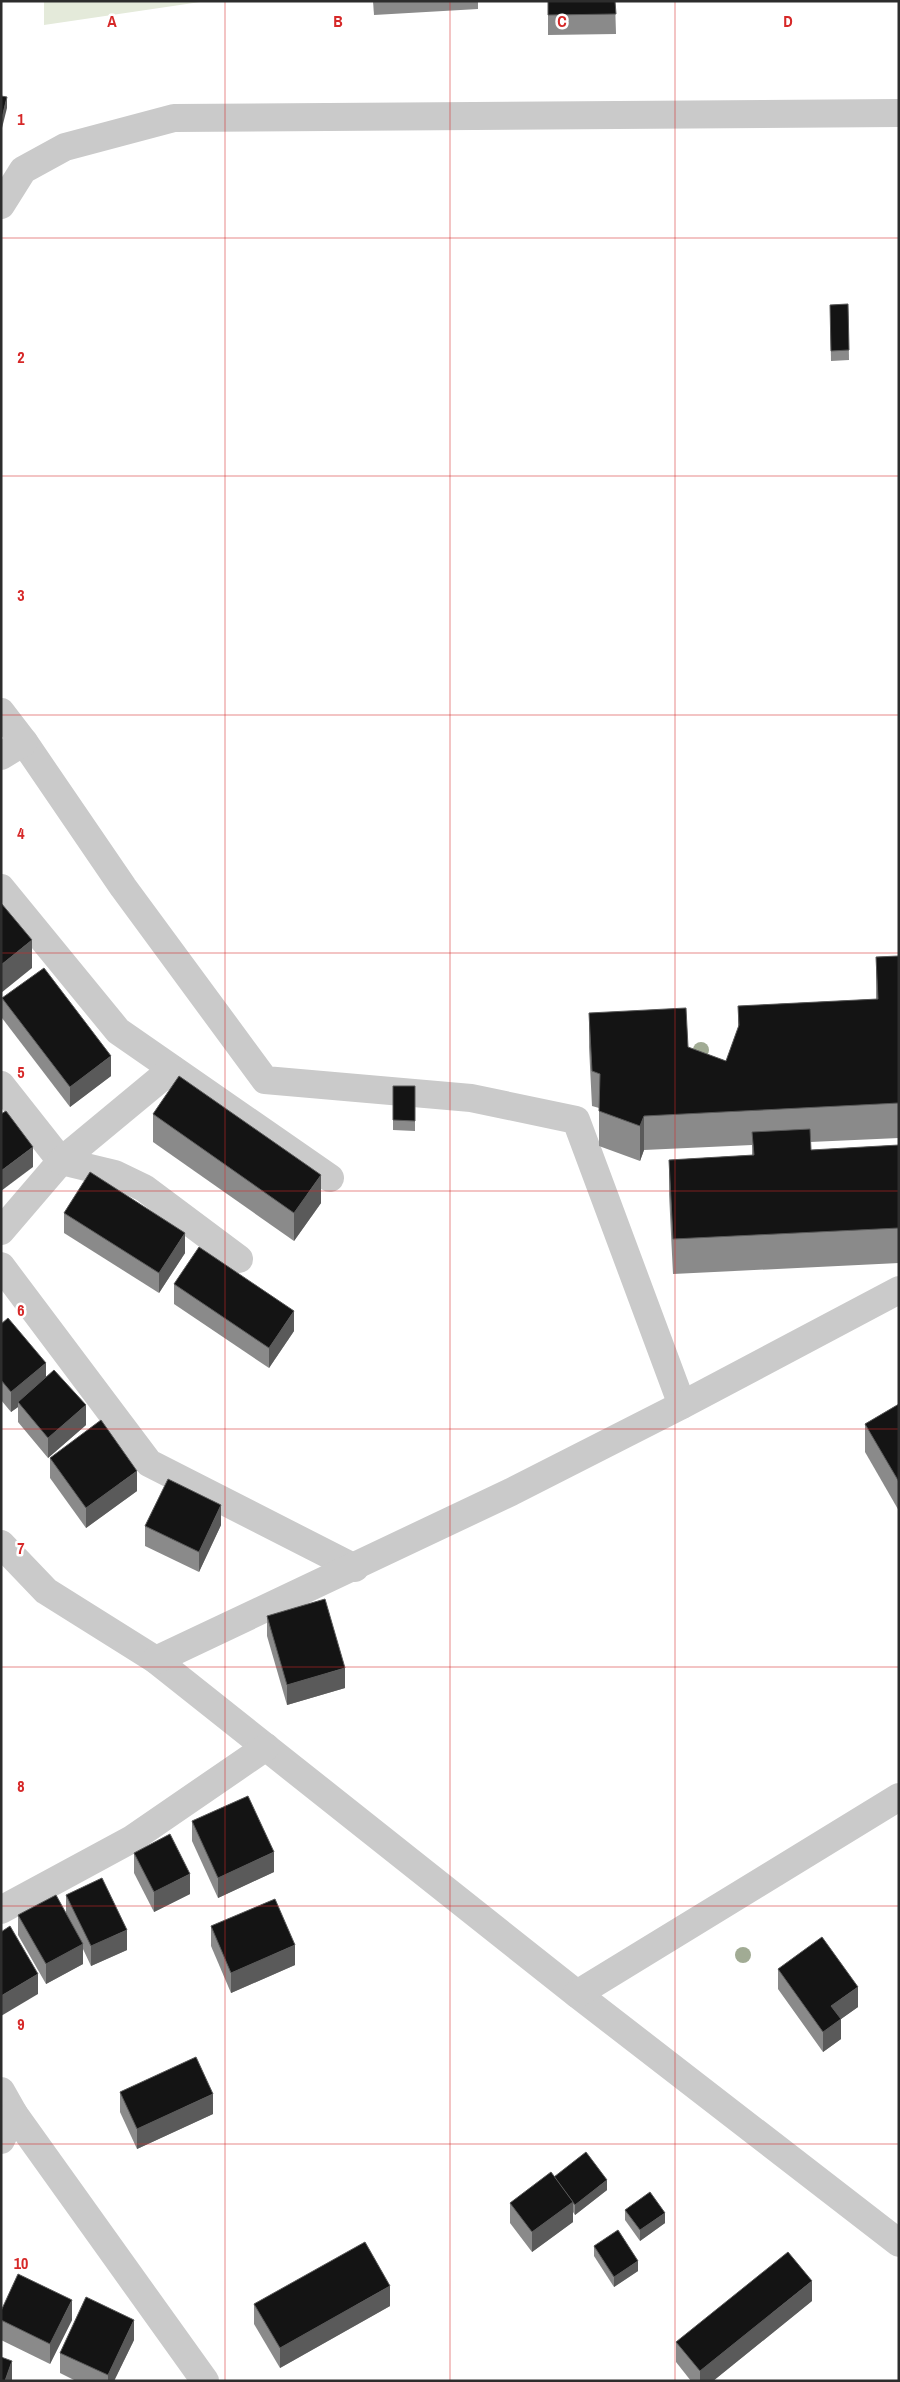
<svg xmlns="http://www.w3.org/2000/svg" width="900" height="2382" font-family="'Archivo Narrow',sans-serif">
	<rect width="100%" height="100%" fill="#fff"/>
	<path fill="#e4eada" d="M 44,1 L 207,1 L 44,25 Z"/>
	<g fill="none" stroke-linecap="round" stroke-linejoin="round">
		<g stroke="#cacaca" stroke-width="28">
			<path d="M 1,205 L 23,170 L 65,147 L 174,118 L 899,113"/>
			<path d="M 1,712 L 24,742 L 123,887 L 265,1080 L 471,1098 L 576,1120 L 682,1405"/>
			<path d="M 1,756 L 24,742"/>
			<path d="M 1,888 L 118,1031 L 330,1178"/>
			<path d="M 1,1085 L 61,1161 L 1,1231"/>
			<path d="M 61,1161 L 115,1174 L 144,1188 L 239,1259"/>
			<path d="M 61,1161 L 172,1069"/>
			<path d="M 1,1266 L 149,1463 L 355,1568"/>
			<path d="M 1,1544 L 46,1591 L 156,1660 L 577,1994 L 899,2243"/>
			<path d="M 156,1660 L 511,1492 L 682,1405 L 899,1290"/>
			<path d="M 1,1910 L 132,1839 L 266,1747"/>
			<path d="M 577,1994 L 899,1797"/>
			<path d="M 1,2091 L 14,2114 L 205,2381"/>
			<path d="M 1,2140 L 14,2114"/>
		</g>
	</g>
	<g fill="#a1ab94">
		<circle cx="701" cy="1050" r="8"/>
		<circle cx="743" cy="1955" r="8"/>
	</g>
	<g fill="#8a8a8a">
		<path d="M 373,1 L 478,1 L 478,9 L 374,15 Z"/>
		<path d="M 548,1 L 615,1 L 616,34 L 548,35 Z"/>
		<path d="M 848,304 L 849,360 L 831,361 L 830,305 Z"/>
		<path d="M 899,956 L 899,1138 L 810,1142 L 811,1150 L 899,1145 L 899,1263 L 673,1274 L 669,1194 L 669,1160 L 752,1155 L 752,1145 L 644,1150 L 640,1161 L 599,1146 L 599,1108 L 592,1106 L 589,1047 L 589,1013 L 726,1061 L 738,1028 L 738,1006 L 876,999 L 876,957 Z"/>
		<path d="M 2,998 L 111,1076 L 70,1107 L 2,1018 Z"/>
		<path d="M 393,1086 L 415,1086 L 415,1131 L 393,1130 Z"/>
		<path d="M 153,1114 L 321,1203 L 294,1241 L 153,1142 Z"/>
		<path d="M 64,1213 L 185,1253 L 159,1293 L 64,1233 Z"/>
		<path d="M 174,1284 L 294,1331 L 269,1368 L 174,1304 Z"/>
		<path d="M 1,1307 L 2,1323 L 46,1378 L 86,1425 L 48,1458 L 18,1422 L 18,1407 L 11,1412 L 1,1400 Z"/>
		<path d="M 899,1404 L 899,1511 L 865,1452 L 865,1424 Z"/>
		<path d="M 50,1458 L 137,1491 L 86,1528 L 50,1478 Z"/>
		<path d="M 221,1525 L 199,1572 L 145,1546 L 145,1526 Z"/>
		<path d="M 267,1616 L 345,1688 L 287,1705 L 267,1636 Z"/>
		<path d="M 192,1821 L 274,1872 L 218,1898 L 192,1841 Z"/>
		<path d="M 134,1853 L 190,1894 L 154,1912 L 134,1873 Z"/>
		<path d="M 66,1895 L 127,1950 L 91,1966 L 83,1949 L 83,1964 L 46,1984 L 18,1935 L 18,1915 L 66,1915 Z"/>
		<path d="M 211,1926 L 295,1965 L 231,1993 L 211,1946 Z"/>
		<path d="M 778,1969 L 858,2007 L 841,2019 L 841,2039 L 823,2052 L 778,1989 Z"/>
		<path d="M 120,2092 L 213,2114 L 137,2149 L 120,2112 Z"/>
		<path d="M 554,2177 L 607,2190 L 575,2215 L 573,2212 L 573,2222 L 532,2252 L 510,2223 L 510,2203 Z"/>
		<path d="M 625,2210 L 665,2223 L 640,2241 L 625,2220 Z"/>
		<path d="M 594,2246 L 638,2271 L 614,2287 L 594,2256 Z"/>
		<path d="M 812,2301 L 713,2381 L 691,2381 L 676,2362 L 676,2342 Z"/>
		<path d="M 254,2304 L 390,2306 L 280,2368 L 254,2324 Z"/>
		<path d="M 1,2311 L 72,2320 L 50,2364 L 1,2340 Z"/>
		<path d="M 134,2340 L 114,2381 L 76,2381 L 60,2373 L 60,2353 Z"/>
	</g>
	<g fill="#5a5a5a">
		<path d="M 7,97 L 7,108 L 1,132 L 1,122 Z"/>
		<path d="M 32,940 L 32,968 L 1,993 L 1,965 Z"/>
		<path d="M 111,1056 L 111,1076 L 70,1107 L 70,1087 Z"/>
		<path d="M 644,1116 L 644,1150 L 640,1161 L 640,1126 Z"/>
		<path d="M 33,1147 L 33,1167 L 1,1191 L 1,1171 Z"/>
		<path d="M 321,1175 L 321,1203 L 294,1241 L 294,1213 Z"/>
		<path d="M 185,1233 L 185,1253 L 159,1293 L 159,1273 Z"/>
		<path d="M 2,1309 L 2,1329 L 1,1330 L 1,1310 Z"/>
		<path d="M 294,1311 L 294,1331 L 269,1368 L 269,1348 Z"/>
		<path d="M 46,1363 L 46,1383 L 18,1402 L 18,1407 L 11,1412 L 11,1392 Z"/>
		<path d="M 86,1405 L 86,1425 L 48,1458 L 48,1438 Z"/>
		<path d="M 137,1471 L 137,1491 L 86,1528 L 86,1508 Z"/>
		<path d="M 221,1505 L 221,1525 L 199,1572 L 199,1552 Z"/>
		<path d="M 345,1668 L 345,1688 L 287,1705 L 287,1685 Z"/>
		<path d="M 274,1852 L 274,1872 L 218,1898 L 218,1878 Z"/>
		<path d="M 190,1874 L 190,1894 L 154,1912 L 154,1892 Z"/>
		<path d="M 127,1930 L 127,1950 L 91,1966 L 91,1946 Z"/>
		<path d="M 83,1944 L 83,1964 L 46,1984 L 46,1964 Z"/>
		<path d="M 295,1945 L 295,1965 L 231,1993 L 231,1973 Z"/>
		<path d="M 38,1974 L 38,1994 L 1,2016 L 1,1996 Z"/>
		<path d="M 858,1987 L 858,2007 L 841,2019 L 841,2039 L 823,2052 L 823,2032 L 831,2006 Z"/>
		<path d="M 213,2094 L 213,2114 L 137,2149 L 137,2129 Z"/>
		<path d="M 607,2180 L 607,2190 L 575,2215 L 575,2205 Z"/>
		<path d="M 573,2202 L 573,2222 L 532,2252 L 532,2232 Z"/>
		<path d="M 665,2213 L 665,2223 L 640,2241 L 640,2230 Z"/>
		<path d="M 638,2261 L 638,2271 L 614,2287 L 614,2277 Z"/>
		<path d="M 812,2281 L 812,2301 L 713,2381 L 700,2381 L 700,2371 Z"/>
		<path d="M 390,2286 L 390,2306 L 280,2368 L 280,2348 Z"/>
		<path d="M 72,2300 L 72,2320 L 50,2364 L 50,2344 Z"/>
		<path d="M 134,2320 L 134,2340 L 114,2381 L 108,2381 L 108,2375 Z"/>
		<path d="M 12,2361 L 12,2381 L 5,2381 Z"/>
	</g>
	<g fill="#141414" stroke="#5a5a5a">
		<path d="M 548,1 L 615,1 L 616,14 L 548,15 Z"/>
		<path d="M 1,96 L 7,97 L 1,122 Z"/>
		<path d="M 848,304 L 849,350 L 831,351 L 830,305 Z"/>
		<path d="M 1,903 L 32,940 L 1,965 Z"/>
		<path d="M 899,956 L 899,1103 L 644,1116 L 640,1126 L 599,1111 L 600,1074 L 592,1071 L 589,1013 L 686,1008 L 688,1047 L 726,1061 L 739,1025 L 738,1006 L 878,999 L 876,957 Z"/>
		<path d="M 44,968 L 111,1056 L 70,1087 L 2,998 Z"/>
		<path d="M 179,1076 L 321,1175 L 294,1213 L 153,1114 Z"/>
		<path d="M 393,1086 L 415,1086 L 415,1121 L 393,1120 Z"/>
		<path d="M 6,1111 L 33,1147 L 1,1171 L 1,1114 Z"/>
		<path d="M 810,1129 L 811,1150 L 899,1145 L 899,1228 L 673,1239 L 669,1160 L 754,1155 L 752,1132 Z"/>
		<path d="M 90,1172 L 185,1233 L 159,1273 L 64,1213 Z"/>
		<path d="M 199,1247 L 294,1311 L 269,1348 L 174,1284 Z"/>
		<path d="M 8,1318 L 46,1363 L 11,1392 L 1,1380 L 1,1324 Z"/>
		<path d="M 54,1370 L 86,1405 L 48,1438 L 18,1402 Z"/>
		<path d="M 899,1404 L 899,1482 L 865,1424 Z"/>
		<path d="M 101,1420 L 137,1471 L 86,1508 L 50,1458 Z"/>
		<path d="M 168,1479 L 221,1505 L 199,1552 L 145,1526 Z"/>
		<path d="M 325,1599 L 345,1668 L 287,1685 L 267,1616 Z"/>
		<path d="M 248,1796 L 274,1852 L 218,1878 L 192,1821 Z"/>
		<path d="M 170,1834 L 190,1874 L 154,1892 L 134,1853 Z"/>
		<path d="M 102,1878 L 127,1930 L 91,1946 L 66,1895 Z"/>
		<path d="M 56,1895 L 83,1944 L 46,1964 L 18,1915 Z"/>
		<path d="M 275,1899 L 295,1945 L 231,1973 L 211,1926 Z"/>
		<path d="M 10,1926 L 38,1974 L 1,1996 L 1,1932 Z"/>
		<path d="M 822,1937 L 858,1987 L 831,2006 L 841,2019 L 823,2032 L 778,1969 Z"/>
		<path d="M 196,2057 L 213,2094 L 137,2129 L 120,2092 Z"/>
		<path d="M 586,2152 L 607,2180 L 575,2205 L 554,2177 Z"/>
		<path d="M 551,2172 L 573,2202 L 532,2232 L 510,2203 Z"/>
		<path d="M 650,2192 L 665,2213 L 640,2230 L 625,2210 Z"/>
		<path d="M 618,2230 L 638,2261 L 614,2277 L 594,2246 Z"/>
		<path d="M 365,2242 L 390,2286 L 280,2348 L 254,2304 Z"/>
		<path d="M 788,2252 L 812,2281 L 700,2371 L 676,2342 Z"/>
		<path d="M 18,2274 L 72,2300 L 50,2344 L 1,2320 L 1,2311 Z"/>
		<path d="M 86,2297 L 134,2320 L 108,2375 L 60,2353 Z"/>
		<path d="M 1,2357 L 12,2361 L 5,2381 L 1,2381 Z"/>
	</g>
	<path fill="none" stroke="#d62828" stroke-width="1" stroke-opacity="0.55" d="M 225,1 L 225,2381M 450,1 L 450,2381M 675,1 L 675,2381M 1,238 L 899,238M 1,476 L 899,476M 1,715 L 899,715M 1,953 L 899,953M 1,1191 L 899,1191M 1,1429 L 899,1429M 1,1667 L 899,1667M 1,1906 L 899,1906M 1,2144 L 899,2144"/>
	<g font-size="16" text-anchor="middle" font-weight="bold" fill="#d62828" stroke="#fff" stroke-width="5" stroke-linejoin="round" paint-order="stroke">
		<text x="112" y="27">A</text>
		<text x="338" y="27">B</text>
		<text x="562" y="27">C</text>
		<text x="788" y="27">D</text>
		<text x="21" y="125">1</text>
		<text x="21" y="363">2</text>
		<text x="21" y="601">3</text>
		<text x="21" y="839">4</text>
		<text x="21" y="1078">5</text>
		<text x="21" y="1316">6</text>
		<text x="21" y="1554">7</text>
		<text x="21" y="1792">8</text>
		<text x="21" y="2030">9</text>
		<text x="21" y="2269">10</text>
	</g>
	<rect width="900" height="2382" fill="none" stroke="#2d2d2d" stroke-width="5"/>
</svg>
